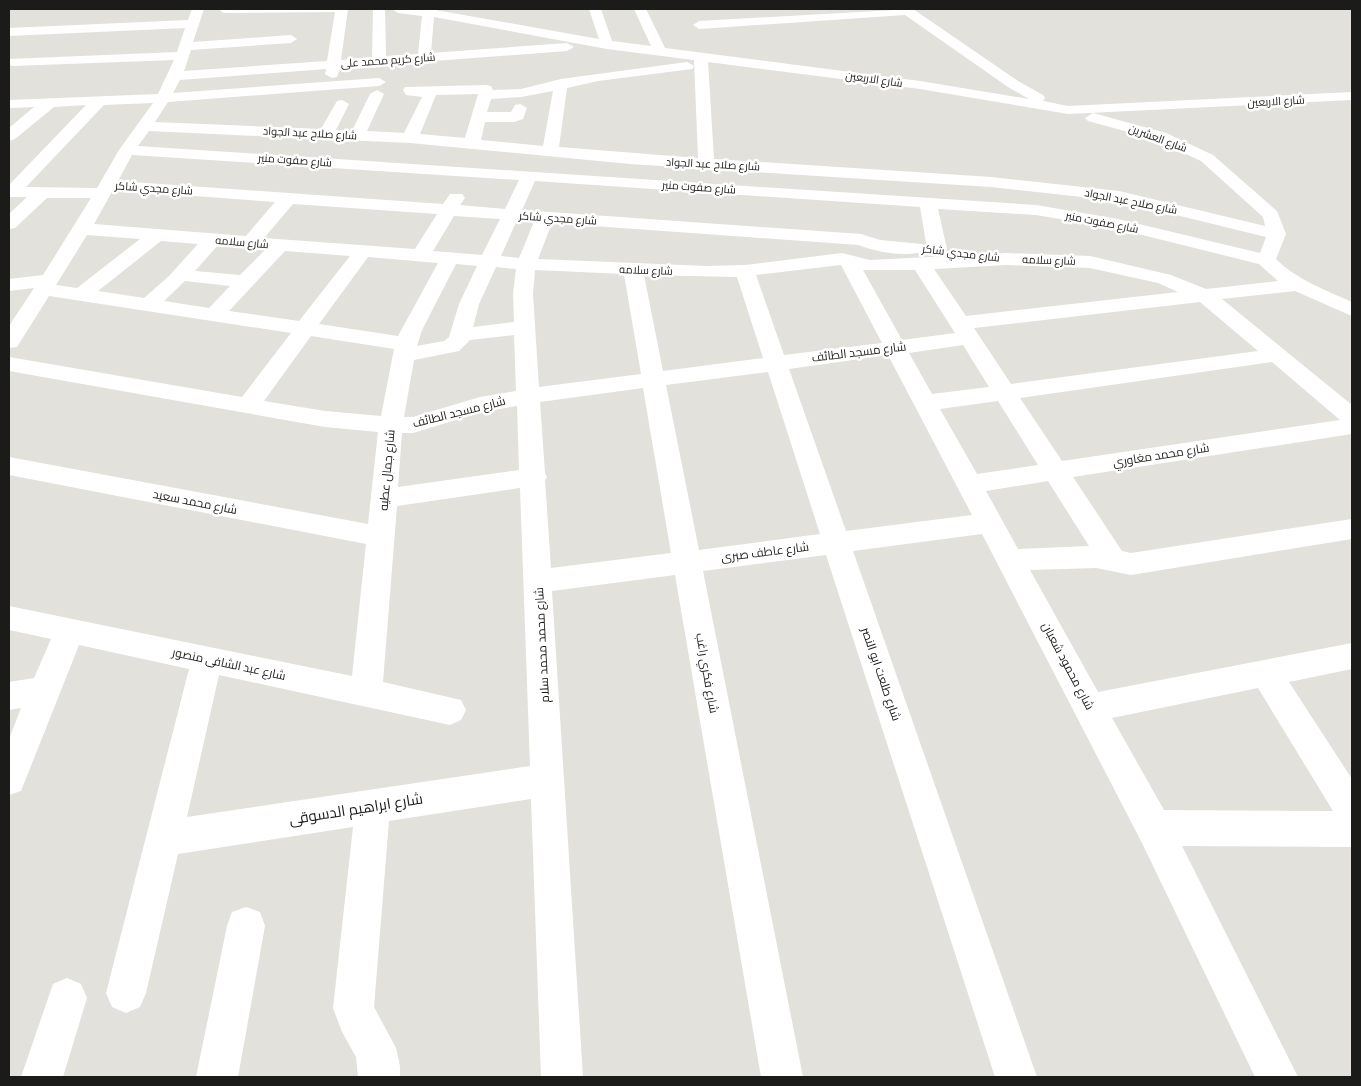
<svg xmlns="http://www.w3.org/2000/svg" width="1361" height="1086" font-family="'Titillium Web',Cairo,sans-serif">
	<rect width="100%" height="100%" fill="#e3e1dc"/>
	<g fill="none" stroke-linecap="round" stroke-linejoin="round">
		<g fill="#fff" fill-rule="evenodd">
			<path d="M 192,9 L 204,9 L 193,42 L 291,35 L 297,39 L 291,43 L 191,50 L 184,71 L 327,61 L 335,12 L 224,13 L 218,9 L 348,9 L 341,60 L 372,57 L 373,9 L 385,9 L 386,56 L 418,54 L 422,16 L 398,13 L 392,9 L 430,9 L 599,39 L 589,9 L 601,9 L 612,41 L 651,46 L 634,9 L 646,9 L 665,48 L 920,81 L 1029,99 L 1008,87 L 905,15 L 699,29 L 693,25 L 699,21 L 913,9 L 1018,81 L 1043,95 L 1045,98 L 1043,101 L 1068,106 L 1352,92 L 1352,100 L 1068,114 L 920,89 L 708,62 L 714,159 L 991,177 L 1119,191 L 1265,226 L 1263,217 L 1201,161 L 1154,139 L 1088,121 L 1085,118 L 1093,113 L 1166,133 L 1213,155 L 1277,211 L 1286,234 L 1276,259 C 1297,280 1326,290 1352,302 L 1352,316 L 1295,291 L 1222,299 L 1352,405 L 1352,434 L 1073,477 L 1122,551 L 1131,553 L 1352,519 L 1352,539 L 1131,575 L 1096,568 L 1030,570 L 1098,692 L 1352,643 L 1352,669 L 1289,682 L 1352,779 L 1352,847 L 1182,846 L 1298,1077 L 1255,1077 L 1141,841 L 982,534 L 853,551 L 1037,1077 L 995,1077 L 826,555 L 703,571 L 803,1077 L 761,1077 L 675,575 L 552,591 L 583,1077 L 541,1077 L 531,799 L 389,821 L 374,1007 L 396,1048 L 400,1066 L 400,1077 L 358,1077 L 356,1057 L 342,1032 L 333,1008 L 353,827 L 178,854 L 146,993 L 140,1007 L 126,1013 L 112,1007 L 106,993 L 189,669 L 79,645 L 21,791 L 9,795 L 9,739 L 21,708 L 9,710 L 9,682 L 34,678 L 51,639 L 9,630 L 9,606 L 352,676 L 366,544 L 9,475 L 9,457 L 368,524 L 378,432 L 325,427 L 9,371 L 9,357 L 242,397 L 291,333 L 49,296 L 17,347 L 9,348 L 9,326 L 34,288 L 9,291 L 9,279 L 43,275 L 91,198 L 47,198 L 15,228 L 9,229 L 9,214 L 27,197 L 9,197 L 9,185 L 86,105 L 54,107 L 15,139 L 9,141 L 9,128 L 34,107 L 9,108 L 9,100 L 158,94 L 174,60 L 13,66 L 9,65 L 9,59 L 177,52 L 185,28 L 9,36 L 9,28 L 188,20 ZM 434,17 L 607,49 L 694,60 L 698,158 L 559,147 L 567,88 L 598,81 L 692,69 L 694,66 L 687,62 L 561,79 L 521,89 L 493,90 L 491,86 L 486,85 L 405,87 L 403,90 L 406,95 L 422,97 L 404,133 L 367,131 L 384,94 L 377,90 L 370,94 L 352,131 L 336,130 L 349,104 L 342,100 L 337,101 L 321,129 L 155,122 L 168,102 L 379,86 L 386,82 L 379,78 L 173,93 L 180,80 L 326,69 L 325,74 L 332,78 L 337,77 L 340,68 L 567,51 L 574,47 L 567,43 L 431,53 ZM 553,91 L 543,146 L 481,140 L 485,122 L 514,122 L 523,119 L 527,108 L 520,104 L 515,105 L 511,112 L 487,112 L 491,99 L 521,97 ZM 478,94 L 465,138 L 420,134 L 436,95 ZM 153,103 L 119,150 L 97,188 L 26,187 L 104,105 ZM 149,131 L 410,143 L 630,164 L 991,187 L 1119,201 L 1266,237 L 1260,253 L 1118,219 L 1036,205 L 138,146 ZM 132,155 L 519,180 L 505,209 L 460,205 L 465,198 L 462,194 L 450,194 L 443,204 L 118,181 ZM 535,181 L 920,207 L 927,249 L 930,253 L 944,253 L 947,249 L 938,209 L 1036,215 L 1118,229 L 1259,264 L 1278,281 L 1206,289 L 1171,275 L 1090,256 L 1007,253 L 870,260 L 842,253 L 745,265 L 707,266 L 538,259 L 552,223 L 858,245 C 877,252 902,257 922,252 L 924,248 L 922,244 L 880,240 L 861,234 L 522,210 ZM 113,190 L 275,202 L 246,236 L 94,224 ZM 293,204 L 437,214 L 415,249 L 264,238 ZM 454,216 L 500,219 L 482,255 L 433,251 ZM 517,220 L 534,222 L 519,258 L 501,256 ZM 87,235 L 140,239 L 77,288 L 56,285 ZM 161,241 L 198,244 L 168,277 L 144,298 L 98,291 ZM 218,245 L 266,249 L 240,275 L 195,271 ZM 285,251 L 350,256 L 299,321 L 229,311 ZM 368,257 L 438,263 L 398,336 L 319,324 ZM 456,264 L 477,266 L 459,304 L 449,337 L 444,341 L 417,346 L 422,330 ZM 841,265 L 882,343 L 784,355 L 756,275 ZM 1007,265 L 1090,268 L 1158,283 L 1178,292 L 966,316 L 934,269 ZM 496,267 L 516,269 L 513,294 L 514,322 L 473,327 L 479,304 ZM 535,270 L 624,274 L 641,374 L 539,387 L 533,294 ZM 863,270 L 915,270 L 955,333 L 902,340 ZM 644,275 L 737,277 L 763,358 L 663,371 ZM 185,281 L 230,286 L 209,308 L 164,301 ZM 1200,302 L 1258,351 L 1011,384 L 974,328 ZM 514,335 L 516,391 L 480,397 L 413,417 L 404,417 L 414,360 L 459,351 L 470,340 ZM 311,336 L 394,349 L 381,416 L 325,411 L 264,401 ZM 963,345 L 989,387 L 932,394 L 909,353 ZM 888,355 L 972,515 L 846,531 L 789,369 ZM 1272,362 L 1340,420 L 1062,461 L 1020,398 ZM 768,372 L 820,534 L 699,550 L 666,385 ZM 643,388 L 671,553 L 551,568 L 545,480 L 547,477 L 545,473 L 540,402 ZM 998,401 L 1038,465 L 977,474 L 940,409 ZM 517,406 L 519,470 L 398,487 L 402,433 L 413,433 L 482,412 ZM 1048,481 L 1089,546 L 1018,549 L 986,491 ZM 520,488 L 530,766 L 187,817 L 219,675 L 450,725 L 461,720 L 466,710 L 461,700 L 383,682 L 397,506 ZM 1258,688 L 1333,811 L 1164,810 L 1112,718 Z"/>
			<path d="M 246,907 L 260,912 L 265,926 L 238,1077 L 196,1077 L 227,926 L 232,912 Z"/>
			<path d="M 67,978 L 81,984 L 87,998 L 63,1077 L 21,1077 L 53,984 Z"/>
		</g>
	</g>
	<g text-anchor="middle" stroke-width="5" stroke-linejoin="round" paint-order="stroke">
		<g font-size="11" fill="#1b1b19" stroke="#fff">
			<text transform="translate(388 60) rotate(-4)" y="4">شارع كريم محمد على</text>
			<text transform="translate(874 79) rotate(8)" y="4">شارع الاربعين</text>
			<text transform="translate(1276 101) rotate(-3)" y="4">شارع الاربعين</text>
			<text transform="translate(310 133) rotate(3)" y="4">شارع صلاح عبد الجواد</text>
			<text transform="translate(1158 138) rotate(20)" y="4">شارع العشرين</text>
			<text transform="translate(295 160) rotate(4)" y="4">شارع صفوت منير</text>
			<text transform="translate(713 164) rotate(3)" y="4">شارع صلاح عبد الجواد</text>
			<text transform="translate(699 187) rotate(4)" y="4">شارع صفوت منير</text>
			<text transform="translate(154 188) rotate(4)" y="4">شارع مجدي شاكر</text>
			<text transform="translate(1131 201) rotate(11)" y="4">شارع صلاح عبد الجواد</text>
			<text transform="translate(558 218) rotate(4)" y="4">شارع مجدي شاكر</text>
			<text transform="translate(1102 222) rotate(11)" y="4">شارع صفوت منير</text>
			<text transform="translate(242 242) rotate(5)" y="4">شارع سلامه</text>
			<text transform="translate(961 253) rotate(7)" y="4">شارع مجدي شاكر</text>
			<text transform="translate(1049 260) rotate(2)" y="4">شارع سلامه</text>
			<text transform="translate(646 270) rotate(2)" y="4">شارع سلامه</text>
		</g>
		<g font-size="12" fill="#1b1b19" stroke="#fff">
			<text transform="translate(859 352) rotate(-7)" y="4">شارع مسجد الطائف</text>
			<text transform="translate(459 412) rotate(-14)" y="4">شارع مسجد الطائف</text>
			<text transform="translate(1161 455) rotate(-9)" y="4">شارع محمد مغاوري</text>
			<text transform="translate(387 470) rotate(-85)" y="4">شارع جمال عطيه</text>
			<text transform="translate(195 502) rotate(11)" y="4">شارع محمد سعيد</text>
			<text transform="translate(765 552) rotate(-7)" y="4">شارع عاطف صبرى</text>
			<text transform="translate(542 645) rotate(-93)" y="4">شارع محمد محمد سلام</text>
			<text transform="translate(229 664) rotate(12)" y="4">شارع عبد الشافى منصور</text>
			<text transform="translate(1068 666) rotate(62)" y="4">شارع محمود شعبان</text>
			<text transform="translate(707 673) rotate(80)" y="4">شارع فكري راغب</text>
			<text transform="translate(881 674) rotate(71)" y="4">شارع طلعت ابو النصر</text>
		</g>
		<g font-size="15" fill="#1b1b19" stroke="#fff">
			<text transform="translate(356 809) rotate(-9)" y="5">شارع ابراهيم الدسوقى</text>
		</g>
	</g>
	<rect width="1361" height="1086" fill="none" stroke="#1b1b19" stroke-width="20"/>
</svg>
